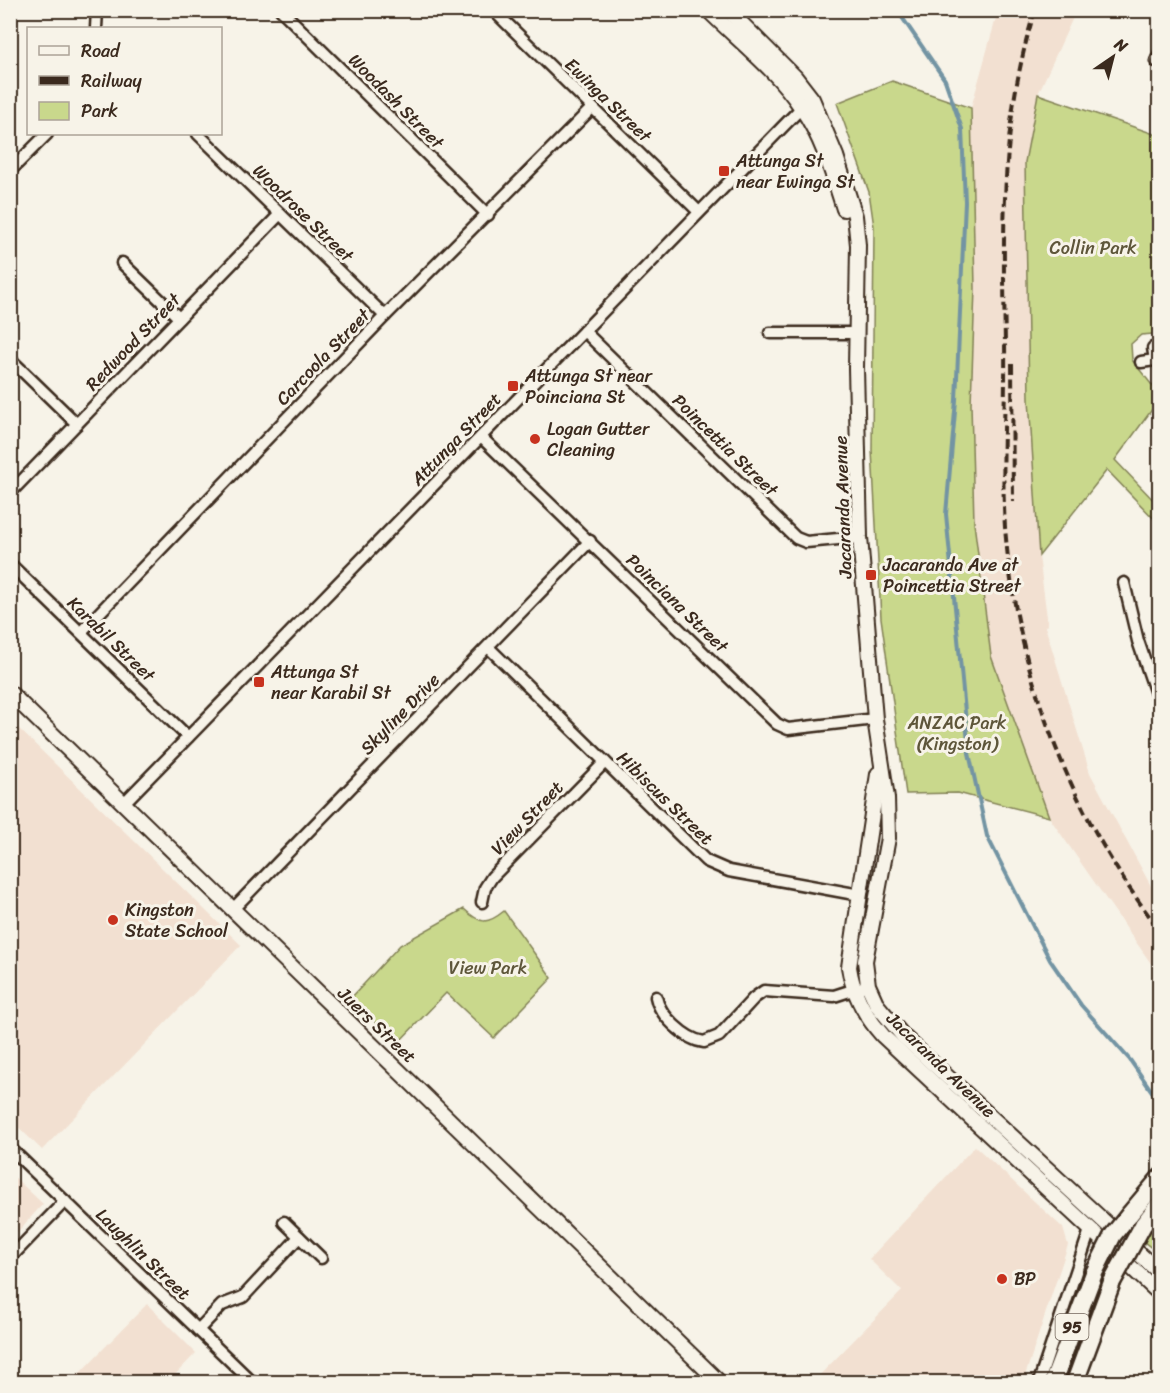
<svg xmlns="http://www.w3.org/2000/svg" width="1170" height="1393" font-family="Sriracha,sans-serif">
	<rect width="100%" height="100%" fill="#f7f3e8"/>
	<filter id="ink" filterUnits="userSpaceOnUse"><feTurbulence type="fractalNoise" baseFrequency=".0167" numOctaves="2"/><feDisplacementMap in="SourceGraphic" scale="12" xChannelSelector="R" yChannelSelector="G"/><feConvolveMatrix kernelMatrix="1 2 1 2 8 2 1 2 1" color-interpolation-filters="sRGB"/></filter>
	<g filter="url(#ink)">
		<g fill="#f2e0d1">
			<path d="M 998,11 L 1076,11 L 1038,94 L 1025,162 L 1029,399 L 1039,556 L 1048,625 L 1045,626 L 1090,773 L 1159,901 L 1159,975 L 1049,817 L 991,656 L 974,523 L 971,404 L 975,288 L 971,108 Z"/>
			<path d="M 11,721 L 241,945 L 42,1150 L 11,1120 Z"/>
			<path d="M 975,1146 L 1063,1228 L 1068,1245 L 1023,1382 L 813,1382 L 902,1291 L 869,1259 Z"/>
			<path d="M 10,1173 L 43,1204 L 11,1239 L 10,1239 Z"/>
			<path d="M 147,1304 L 196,1353 L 168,1382 L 71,1382 Z"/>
		</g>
		<g fill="#c9d88c" stroke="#828155" stroke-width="1.5">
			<path d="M 892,81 L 971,108 L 975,288 L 971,404 L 974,523 L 991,656 L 1049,817 L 958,793 L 906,794 L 881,618 L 872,450 L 874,227 L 869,192 L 837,103 Z"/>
			<path d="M 1038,94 L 1160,136 L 1159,342 L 1153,334 L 1141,335 L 1131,344 L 1132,360 L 1159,394 L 1159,400 L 1115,460 L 1159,506 L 1159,524 L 1107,470 L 1039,556 L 1029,399 L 1025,162 Z"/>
			<path d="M 464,909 C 480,924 487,925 504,911 L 552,978 L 494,1038 L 446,993 L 397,1044 L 351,998 L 400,945 Z"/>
			<path d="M 1159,1218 L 1159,1254 L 1143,1241 Z"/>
		</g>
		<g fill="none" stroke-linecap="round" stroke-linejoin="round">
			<path stroke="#7394a3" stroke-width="4" d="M 897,10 L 945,80 L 962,129 L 965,202 L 956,400 L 946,514 L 969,753 L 987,836 L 1050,960 L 1081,1005 L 1130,1060 L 1160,1103"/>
			<defs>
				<g id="minor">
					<path d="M 281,10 L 488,215"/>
					<path d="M 493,10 L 699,212"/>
					<path d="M 96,28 L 97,10"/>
					<path d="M 1156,61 L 1160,53"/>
					<path d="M 198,134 L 385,316"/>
					<path d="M 10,171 L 47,134"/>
					<path d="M 122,263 L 179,318"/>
					<path d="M 584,331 L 796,538 L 806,542 L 860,537"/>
					<path d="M 770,333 L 857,333"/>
					<path d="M 10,359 L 77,424"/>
					<path d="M 1141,362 L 1155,360 L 1153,348"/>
					<path d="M 481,437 L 777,724 L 788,729 L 875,719"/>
					<path d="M 10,493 L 280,214"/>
					<path d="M 10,564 L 188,737"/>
					<path d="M 1124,583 L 1138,641 L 1160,705"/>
					<path d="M 81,632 L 385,316 L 592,108"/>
					<path d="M 489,648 L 706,861 L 729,871 L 860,895"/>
					<path d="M 124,803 L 806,103"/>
					<path d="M 482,902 L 485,888 L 492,877 L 605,762"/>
					<path d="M 233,909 L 590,541"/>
					<path d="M 656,997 C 659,1015 686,1040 704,1042 L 719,1036 L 754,998 L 764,991 L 834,996 L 862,987"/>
					<path d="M 10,1148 L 252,1382"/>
					<path d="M 284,1222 L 321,1258"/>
					<path d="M 10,1258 L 65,1201"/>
					<path d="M 198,1330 L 222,1305 L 243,1297 L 299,1237"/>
					<path d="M 1039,1382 L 1090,1230"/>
				</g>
				<g id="tertiary">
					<path d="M 708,10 C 739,41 777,70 801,107 C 822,137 833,174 844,209"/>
					<path d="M 728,10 L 795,77 L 812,99 L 836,156 L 855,216 L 858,245 L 856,368 L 860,537 L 875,719 L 887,798 L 888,838 L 865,961 L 868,985 L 877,1005 L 903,1036 L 1160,1273"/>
					<path d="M 10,693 L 719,1382"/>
					<path d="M 878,774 L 849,967 C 853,994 864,1015 883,1036 L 1160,1294"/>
				</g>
				<g id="primary">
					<path d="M 1129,1215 L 1160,1178"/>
					<path d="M 1143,1225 L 1160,1203"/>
					<path d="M 1053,1382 L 1094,1273"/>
					<path d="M 1075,1382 L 1112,1282"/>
				</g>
			</defs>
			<use href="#minor" stroke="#3b2a1e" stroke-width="15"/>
			<use href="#tertiary" stroke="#3b2a1e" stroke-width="18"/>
			<use href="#primary" stroke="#3b2a1e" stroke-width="21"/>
			<use href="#minor" stroke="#f7f3e8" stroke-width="10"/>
			<use href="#tertiary" stroke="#f7f3e8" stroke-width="14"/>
			<use href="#primary" stroke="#f7f3e8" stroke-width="16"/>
			<g stroke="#3b2a1e" stroke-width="4" stroke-dasharray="9 4.5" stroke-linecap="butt">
				<path d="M 1035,10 C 1000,122 1003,229 1005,344 C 1006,405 1001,466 1005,527 C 1016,671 1070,816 1160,930"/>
				<path d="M 1012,364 L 1013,502"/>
			</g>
			<defs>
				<g id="primary-bridge">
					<path d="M 1094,1273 L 1113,1235 L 1129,1215"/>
					<path d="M 1112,1282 L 1143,1225"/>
				</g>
			</defs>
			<use href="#primary-bridge" stroke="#3b2a1e" stroke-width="21" stroke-linecap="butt"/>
			<use href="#primary-bridge" stroke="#f7f3e8" stroke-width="16"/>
		</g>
	</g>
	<g fill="#c8321e" stroke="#f7f3e8" stroke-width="2">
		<rect x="718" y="165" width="12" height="12" rx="3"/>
		<rect x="507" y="380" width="12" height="12" rx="3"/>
		<circle cx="535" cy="439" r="6"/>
		<rect x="865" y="569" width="12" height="12" rx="3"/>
		<rect x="253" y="676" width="12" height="12" rx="3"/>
		<circle cx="113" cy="920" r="6"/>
		<circle cx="1002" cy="1279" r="6"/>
	</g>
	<g text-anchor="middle" stroke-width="6" stroke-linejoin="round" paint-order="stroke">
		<rect fill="#f7f3e8" stroke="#73665b" stroke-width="1.5" x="1055.5" y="1314" width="33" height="26" rx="4.5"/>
		<g font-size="16" font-weight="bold" fill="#3b2a1e">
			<text x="1072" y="1333">95</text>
		</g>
		<g font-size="18" fill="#3b2a1e" stroke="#f7f3e8">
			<text transform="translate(608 100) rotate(44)" y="6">Ewinga Street</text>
			<text transform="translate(396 101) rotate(45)" y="6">Woodash Street</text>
			<text transform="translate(303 213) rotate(44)" y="6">Woodrose Street</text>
			<text transform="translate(133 342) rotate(-46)" y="6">Redwood Street</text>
			<text transform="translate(323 357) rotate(-46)" y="6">Carcoola Street</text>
			<text transform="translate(456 439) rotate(-46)" y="6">Attunga Street</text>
			<text transform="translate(725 445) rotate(44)" y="6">Poincettia Street</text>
			<text transform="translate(843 507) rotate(-92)" y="6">Jacaranda Avenue</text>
			<text transform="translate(677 603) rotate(44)" y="6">Poinciana Street</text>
			<text transform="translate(111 639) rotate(44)" y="6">Karabil Street</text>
			<text transform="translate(400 714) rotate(-46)" y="6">Skyline Drive</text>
			<text transform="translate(665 798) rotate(44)" y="6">Hibiscus Street</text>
			<text transform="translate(527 818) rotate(-46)" y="6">View Street</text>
			<text transform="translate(377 1025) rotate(44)" y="6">Juers Street</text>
			<text transform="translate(941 1065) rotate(44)" y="6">Jacaranda Avenue</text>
			<text transform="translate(143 1254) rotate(44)" y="6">Laughlin Street</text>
		</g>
		<g font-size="18" fill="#3b2a1e" stroke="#f7f3e8" text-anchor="start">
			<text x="736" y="167">Attunga St<tspan x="736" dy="21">near Ewinga St</tspan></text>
			<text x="525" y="382">Attunga St near<tspan x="525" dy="21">Poinciana St</tspan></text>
			<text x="547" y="435">Logan Gutter<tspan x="547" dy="21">Cleaning</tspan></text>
			<text x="883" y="571">Jacaranda Ave at<tspan x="883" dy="21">Poincettia Street</tspan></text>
			<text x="271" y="678">Attunga St<tspan x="271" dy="21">near Karabil St</tspan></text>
			<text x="125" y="916">Kingston<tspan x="125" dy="21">State School</tspan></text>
			<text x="1014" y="1285">BP</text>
		</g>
		<g font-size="18" fill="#5e563a" stroke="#f7f3e8">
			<text x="1093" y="254">Collin Park</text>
			<text x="957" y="729">ANZAC Park<tspan x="957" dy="21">(Kingston)</tspan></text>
			<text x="488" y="974">View Park</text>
		</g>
	</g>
	<rect width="1170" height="1393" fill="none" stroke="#f7f3e8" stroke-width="36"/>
	<rect x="18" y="18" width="1134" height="1357" fill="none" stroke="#3b2a1e" stroke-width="2" filter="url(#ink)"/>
	<rect x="27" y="27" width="195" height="108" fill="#f7f3e8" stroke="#aca397" stroke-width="1.5"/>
	<rect x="39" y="46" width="30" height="9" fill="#f7f3e8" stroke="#aca397" stroke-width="1.5"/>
	<text x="81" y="57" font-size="18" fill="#3b2a1e">Road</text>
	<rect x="39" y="76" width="30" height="9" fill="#3b2a1e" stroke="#aca397" stroke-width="1.5"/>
	<text x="81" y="87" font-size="18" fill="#3b2a1e">Railway</text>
	<rect x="39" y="102" width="30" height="18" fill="#c9d88c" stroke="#aca397" stroke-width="1.5"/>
	<text x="81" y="117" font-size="18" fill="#3b2a1e">Park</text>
	<g transform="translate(1113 57) rotate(35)" stroke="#f7f3e8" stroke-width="4.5" paint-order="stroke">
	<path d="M0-4.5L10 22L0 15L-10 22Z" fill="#3b2a1e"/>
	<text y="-9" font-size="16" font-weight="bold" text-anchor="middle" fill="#3b2a1e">N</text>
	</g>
</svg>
